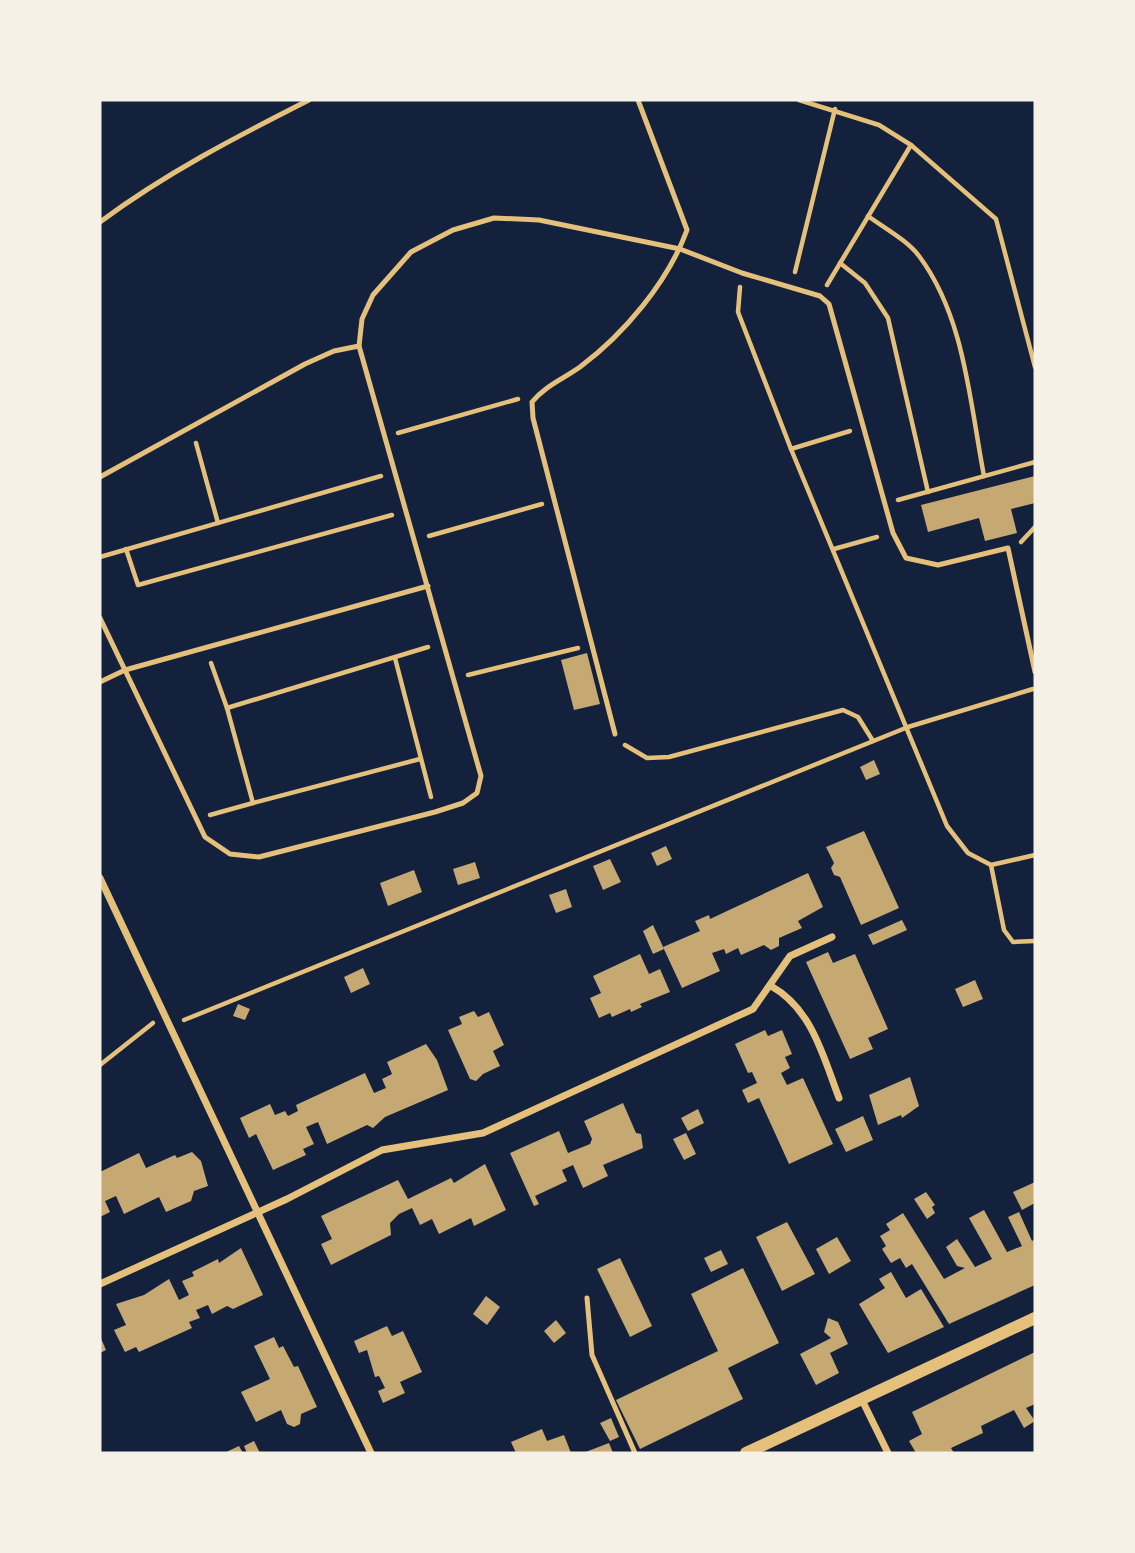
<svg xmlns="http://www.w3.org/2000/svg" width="1135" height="1553" font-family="'Work Sans',sans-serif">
	<rect width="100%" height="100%" fill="#14213d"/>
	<g fill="#c6a872">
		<path d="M 1035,476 L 1035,503 L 1011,509 L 1017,533 L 985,541 L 979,518 L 928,532 L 921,505 Z"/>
		<path d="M 587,653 L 600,704 L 574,710 L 561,660 Z"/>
		<path d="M 874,760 L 880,774 L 866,780 L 860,767 Z"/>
		<path d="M 864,831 L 899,908 L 861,925 L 840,877 L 834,875 L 831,868 L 834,863 L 826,847 Z"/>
		<path d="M 666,846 L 672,859 L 657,866 L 651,853 Z"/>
		<path d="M 610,859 L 621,882 L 603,890 L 593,866 Z"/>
		<path d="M 475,862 L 480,878 L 458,885 L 453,869 Z"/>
		<path d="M 414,870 L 422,892 L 388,906 L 380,883 Z"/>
		<path d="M 808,873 L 823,907 L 798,921 L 802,928 L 779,938 L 779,946 L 771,950 L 764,945 L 741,955 L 738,948 L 726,954 L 724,949 L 712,953 L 720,971 L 682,988 L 663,947 L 700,931 L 695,921 L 709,915 L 710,919 Z"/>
		<path d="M 566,889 L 572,907 L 556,913 L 549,895 Z"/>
		<path d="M 902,920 L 907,930 L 873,945 L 868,935 Z"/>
		<path d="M 653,925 L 664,949 L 653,954 L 643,931 Z"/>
		<path d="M 828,952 L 833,963 L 855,954 L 888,1029 L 868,1038 L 873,1049 L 850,1059 L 806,962 Z"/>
		<path d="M 640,954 L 649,974 L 660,969 L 670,992 L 640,1004 L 642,1007 L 631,1012 L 630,1009 L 612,1017 L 610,1013 L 599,1018 L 590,998 L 601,993 L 593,976 Z"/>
		<path d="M 363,968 L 370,984 L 351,993 L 344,977 Z"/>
		<path d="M 975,980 L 983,999 L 963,1007 L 955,989 Z"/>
		<path d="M 238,1004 L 250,1009 L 245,1020 L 233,1016 Z"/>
		<path d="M 474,1011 L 478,1017 L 489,1012 L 504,1045 L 493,1051 L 500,1066 L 483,1074 L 476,1081 L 470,1079 L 448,1030 L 462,1024 L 459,1017 Z"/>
		<path d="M 765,1030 L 768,1036 L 782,1030 L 792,1054 L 785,1057 L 790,1068 L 781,1073 L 787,1085 L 803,1078 L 833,1144 L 789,1164 L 759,1098 L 748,1103 L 742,1090 L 757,1083 L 752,1072 L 748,1073 L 735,1044 Z"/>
		<path d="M 426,1044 L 437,1060 L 448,1090 L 385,1117 L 373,1128 L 367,1125 L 327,1144 L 318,1122 L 306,1127 L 314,1144 L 303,1149 L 306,1155 L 273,1170 L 256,1134 L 249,1138 L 240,1118 L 270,1104 L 275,1115 L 285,1111 L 288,1116 L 298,1111 L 296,1105 L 365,1073 L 374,1093 L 386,1088 L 382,1079 L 392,1074 L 387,1062 Z"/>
		<path d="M 910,1077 L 919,1106 L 902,1118 L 901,1115 L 878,1125 L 869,1095 Z"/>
		<path d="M 623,1103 L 636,1133 L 641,1134 L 643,1148 L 603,1165 L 608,1176 L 583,1188 L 573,1165 L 562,1170 L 567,1181 L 535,1196 L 539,1204 L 534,1206 L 510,1153 L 559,1131 L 568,1153 L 590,1144 L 592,1139 L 584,1121 Z"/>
		<path d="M 698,1109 L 704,1123 L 688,1131 L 681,1118 Z"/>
		<path d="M 863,1116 L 873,1140 L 846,1152 L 835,1129 Z"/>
		<path d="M 686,1133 L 696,1154 L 684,1160 L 673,1139 Z"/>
		<path d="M 192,1152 L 201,1161 L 208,1186 L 194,1191 L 191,1201 L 166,1212 L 159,1197 L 124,1214 L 116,1196 L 105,1201 L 110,1212 L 100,1217 L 100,1172 L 139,1153 L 146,1168 L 175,1155 L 177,1158 Z"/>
		<path d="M 485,1164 L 506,1210 L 474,1226 L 471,1218 L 439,1234 L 432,1219 L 420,1225 L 412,1208 L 399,1214 L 390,1223 L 391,1235 L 331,1265 L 321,1244 L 332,1239 L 321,1216 L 398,1180 L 408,1199 L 451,1178 L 454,1183 Z"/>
		<path d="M 1035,1182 L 1035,1203 L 1022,1210 L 1013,1192 Z"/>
		<path d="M 926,1192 L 935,1205 L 932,1207 L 935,1213 L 927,1219 L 914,1199 Z"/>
		<path d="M 984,1210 L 1007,1252 L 1022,1246 L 1008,1217 L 1019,1212 L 1032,1241 L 1035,1239 L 1035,1285 L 949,1324 L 912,1264 L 906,1268 L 900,1258 L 891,1263 L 882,1249 L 886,1246 L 880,1236 L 890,1230 L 886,1224 L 903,1213 L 944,1279 L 965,1268 L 957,1266 L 946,1247 L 957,1239 L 975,1267 L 992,1259 L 969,1218 Z"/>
		<path d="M 787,1222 L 815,1274 L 782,1291 L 756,1237 Z"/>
		<path d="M 837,1237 L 851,1261 L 829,1274 L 816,1249 Z"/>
		<path d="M 241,1248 L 263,1295 L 233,1309 L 227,1306 L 212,1314 L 208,1305 L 196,1310 L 200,1318 L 189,1322 L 192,1328 L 139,1352 L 136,1347 L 125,1352 L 114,1330 L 126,1325 L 116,1304 L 144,1295 L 169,1279 L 179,1300 L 189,1295 L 182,1281 L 194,1276 L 192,1272 L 218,1259 L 219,1263 Z"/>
		<path d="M 721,1250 L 728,1264 L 711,1272 L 704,1258 Z"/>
		<path d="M 620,1258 L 652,1326 L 630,1337 L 597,1269 Z"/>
		<path d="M 743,1268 L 779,1343 L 728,1368 L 743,1399 L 640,1449 L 616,1400 L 718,1351 L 691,1294 Z"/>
		<path d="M 891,1272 L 906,1298 L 921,1289 L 944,1327 L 888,1353 L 859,1304 L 885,1288 L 879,1279 Z"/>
		<path d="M 486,1296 L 500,1307 L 487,1325 L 473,1314 Z"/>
		<path d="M 828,1318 L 838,1322 L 848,1344 L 830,1353 L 839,1373 L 816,1385 L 800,1354 L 831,1338 L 824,1332 Z"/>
		<path d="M 556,1320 L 566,1333 L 554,1343 L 544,1331 Z"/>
		<path d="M 387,1326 L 392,1336 L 403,1331 L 422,1372 L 400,1382 L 405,1393 L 383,1403 L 378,1391 L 385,1388 L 379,1376 L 375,1377 L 367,1350 L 359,1353 L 354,1341 Z"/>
		<path d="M 100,1336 L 106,1350 L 100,1353 Z"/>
		<path d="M 274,1337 L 279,1348 L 283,1346 L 294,1367 L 298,1366 L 317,1407 L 301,1414 L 300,1424 L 294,1427 L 287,1424 L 281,1410 L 256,1422 L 241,1392 L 270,1379 L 254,1346 Z"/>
		<path d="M 1035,1352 L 1035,1404 L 1026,1408 L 1035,1421 L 1024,1428 L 1014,1410 L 981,1426 L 983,1433 L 951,1448 L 954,1453 L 916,1453 L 909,1441 L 922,1434 L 912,1412 Z"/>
		<path d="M 611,1418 L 619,1437 L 610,1441 L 600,1423 Z"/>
		<path d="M 542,1429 L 547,1441 L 564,1435 L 571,1453 L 516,1453 L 511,1442 Z"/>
		<path d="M 254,1441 L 260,1453 L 247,1453 L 244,1446 Z"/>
		<path d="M 609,1443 L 613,1453 L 583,1453 Z"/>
		<path d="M 239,1446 L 243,1453 L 224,1453 Z"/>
	</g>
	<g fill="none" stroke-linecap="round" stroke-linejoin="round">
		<g stroke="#e5c07b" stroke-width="4.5">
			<path d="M 799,100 L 879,125 L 911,145 L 996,219 L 1035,367"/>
			<path d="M 868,216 C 884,228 907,240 919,256 C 965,317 970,404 984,476"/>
			<path d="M 840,263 L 865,283 L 888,318 L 928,492"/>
			<path d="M 795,272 L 835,109"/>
			<path d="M 827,285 L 911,145"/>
			<path d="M 740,287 L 738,312 L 791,449 L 947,826 L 968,853 L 991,865 L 1035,855"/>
			<path d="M 398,433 L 518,399"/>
			<path d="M 196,443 L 218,523"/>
			<path d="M 791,449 L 850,431"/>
			<path d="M 898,500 L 1035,462"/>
			<path d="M 429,536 L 542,504"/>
			<path d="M 1021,542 L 1035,527"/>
			<path d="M 126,549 L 138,585 L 392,515"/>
			<path d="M 834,549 L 877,537"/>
			<path d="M 100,557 L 381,476"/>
			<path d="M 395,658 L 431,797"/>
			<path d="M 211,663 L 227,708"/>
			<path d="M 468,675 L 578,648"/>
			<path d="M 625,745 L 647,758 L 669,757 L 843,710 L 858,717 L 873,741"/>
			<path d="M 420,759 L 253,803 L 227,708 L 428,647"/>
			<path d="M 210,815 L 253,803"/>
			<path d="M 991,865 L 1004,930 L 1013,942 L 1035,941"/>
			<path d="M 184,1020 L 908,727 L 1033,689"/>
			<path d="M 100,1065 L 153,1023"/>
		</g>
		<g stroke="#e5c07b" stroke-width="5">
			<path d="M 100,222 C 166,173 236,137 309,100"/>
			<path d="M 100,477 L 305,364 L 334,351 L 359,346 L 362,319 L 373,295 L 411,252 L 453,230 L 494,218 L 539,220 L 680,249 L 742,273 L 820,296 L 829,304 L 893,533 L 906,558 L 938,565 L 1008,548 L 1035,672"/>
			<path d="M 100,618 L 205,837 L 230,854 L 259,857 L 435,812 L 463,803 L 477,793 L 481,776 L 359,346"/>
			<path d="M 100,682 L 125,670 L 428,586"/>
			<path d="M 615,734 L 533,418 L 532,402 C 545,386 563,379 580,367 C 624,334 668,282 687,230 L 638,100"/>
			<path d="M 587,1298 L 592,1355 L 635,1453"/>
		</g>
		<g stroke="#e5c07b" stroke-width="7">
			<path d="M 100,878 L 371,1453"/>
			<path d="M 771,986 C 812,1009 823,1056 839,1098"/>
			<path d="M 100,1284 L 287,1199 L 382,1150 L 483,1133 L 753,1009 L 790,956 L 832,937"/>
			<path d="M 862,1400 L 888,1453"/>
		</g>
		<path stroke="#e5c07b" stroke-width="12" d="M 746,1453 L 1035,1318"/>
	</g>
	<rect width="1135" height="1553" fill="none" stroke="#f6f1e7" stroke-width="203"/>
</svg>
